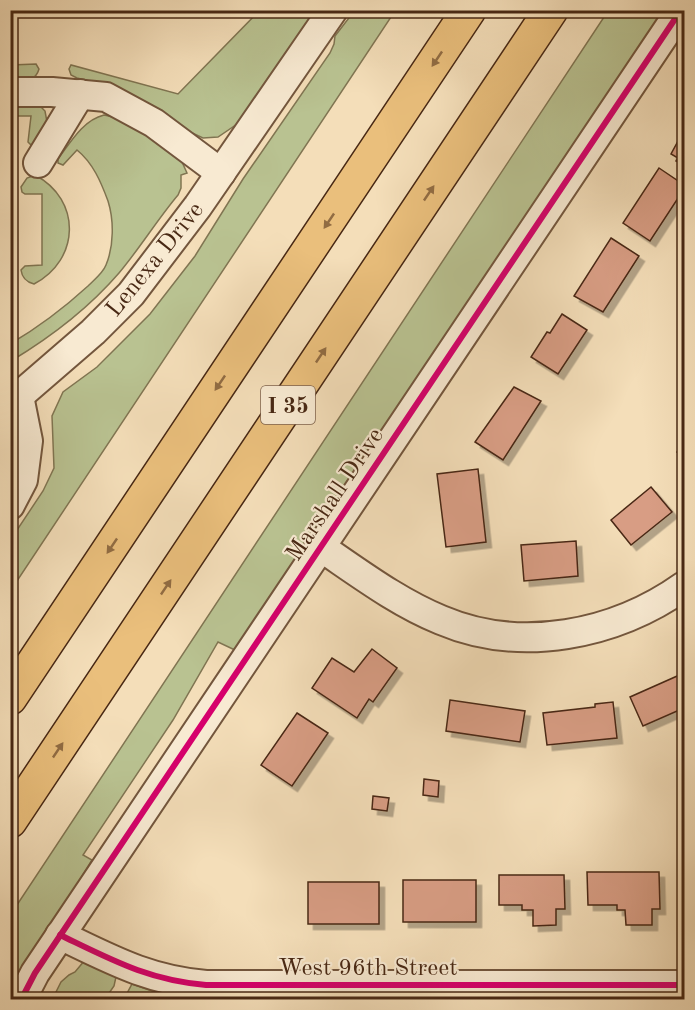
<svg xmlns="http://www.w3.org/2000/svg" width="695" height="1010" font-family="'Old Standard TT',serif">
	<defs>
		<filter id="shadow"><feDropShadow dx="5.5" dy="5.5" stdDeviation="0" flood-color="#0004"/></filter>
	</defs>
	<rect width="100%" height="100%" fill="#f4deb9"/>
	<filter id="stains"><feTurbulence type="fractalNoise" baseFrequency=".00333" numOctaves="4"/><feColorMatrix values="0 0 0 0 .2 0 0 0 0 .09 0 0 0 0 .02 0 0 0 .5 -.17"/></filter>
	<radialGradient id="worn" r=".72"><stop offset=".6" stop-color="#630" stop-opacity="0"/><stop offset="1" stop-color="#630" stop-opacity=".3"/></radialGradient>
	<g fill="#b9c291" stroke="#807552" stroke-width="1.5">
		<path d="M 355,10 L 395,11 L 11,590 L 11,539 L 43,491 L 54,468 L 52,416 L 63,392 L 97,367 L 150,314 L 195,256 L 243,179 L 330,53 L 334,44 L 335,36 Z"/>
		<path d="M 259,11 L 318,11 L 243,120 L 218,137 L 203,138 L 190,132 L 122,90 L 77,78 L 71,75 L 69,69 L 71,65 L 178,94 Z"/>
		<path d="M 608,11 L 663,11 L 237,651 L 218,642 L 173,720 L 83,855 L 92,860 L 11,993 L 10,914 L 13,911 Z"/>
		<path d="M 36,64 L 39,69 C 35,83 23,80 11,82 L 11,65 Z"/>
		<path d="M 10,107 L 41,107 L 45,111 L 47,122 L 35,145 L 31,145 L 28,142 L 31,116 L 11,116 Z"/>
		<path d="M 104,115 L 127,120 L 182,162 L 187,173 L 181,175 L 181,188 L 178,195 C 157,220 140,248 119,273 C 88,309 51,337 11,361 L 10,344 C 39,327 64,308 88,286 C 94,280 103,273 106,265 C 114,246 114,220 108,201 C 101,182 93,163 77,150 L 63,165 L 58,163 L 58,159 C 70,143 83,120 104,115 Z"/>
		<path d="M 35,175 C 82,200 80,260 34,284 C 26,282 22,278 21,270 L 25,266 L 42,265 L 42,194 L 25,194 L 22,192 L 21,187 L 27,178 Z"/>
		<path d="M 85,960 L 116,977 L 114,986 L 105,999 L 52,1000 L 61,982 L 69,975 L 75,972 Z"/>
		<path d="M 132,984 L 158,993 L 184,998 L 184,999 L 124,999 Z"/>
	</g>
	<g fill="#d89d84" stroke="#482814" stroke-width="1.5" filter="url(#shadow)">
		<path d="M 684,130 L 684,165 L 676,161 L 678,158 L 671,154 Z"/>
		<path d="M 659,168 L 684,185 L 684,189 L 650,241 L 623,223 Z"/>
		<path d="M 611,238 L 639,256 L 603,312 L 574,296 Z"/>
		<path d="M 562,314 L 587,330 L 558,374 L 531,357 L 547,332 L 550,333 Z"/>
		<path d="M 514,387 L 541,401 L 503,460 L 475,442 Z"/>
		<path d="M 684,441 L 684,457 L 677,452 Z"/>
		<path d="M 478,469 L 486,542 L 446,547 L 437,474 Z"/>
		<path d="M 651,487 L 672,512 L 631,545 L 611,520 Z"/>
		<path d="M 576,541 L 578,576 L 524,581 L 521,545 Z"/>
		<path d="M 372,649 L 397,668 L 373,702 L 369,699 L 357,718 L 312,688 L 332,658 L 354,672 Z"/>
		<path d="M 684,673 L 684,708 L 643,726 L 630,697 Z"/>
		<path d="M 450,700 L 525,711 L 520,742 L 446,731 Z"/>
		<path d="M 613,702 L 617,738 L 547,745 L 543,713 L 595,707 L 595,704 Z"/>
		<path d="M 297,713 L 328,733 L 292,786 L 261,765 Z"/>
		<path d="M 424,779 L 439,781 L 438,797 L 423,795 Z"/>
		<path d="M 373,796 L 389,798 L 387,811 L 372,809 Z"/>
		<path d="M 587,872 L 659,872 L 660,909 L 652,909 L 652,925 L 626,925 L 625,910 L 617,910 L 617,905 L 588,905 Z"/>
		<path d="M 499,875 L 564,875 L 565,909 L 556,909 L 556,925 L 533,926 L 533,910 L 522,910 L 522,905 L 499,905 Z"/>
		<rect x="403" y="880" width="73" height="42"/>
		<rect x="308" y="882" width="71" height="42"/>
	</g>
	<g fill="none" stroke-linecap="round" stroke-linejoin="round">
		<defs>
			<g id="minor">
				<path d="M 10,92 L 52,92 L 106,97 L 154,123 L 221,173"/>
				<path d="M 38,163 L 80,94"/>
				<path d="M 10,398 L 19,396 L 93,332 L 131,294 L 198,206 L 333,10"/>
				<path d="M 10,505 L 23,480 L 28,441 L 19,396"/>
				<path d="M 319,546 C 359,573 397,602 441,620 C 521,654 615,635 684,586"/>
				<path d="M 60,935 C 112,960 148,980 206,985 L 684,985"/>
				<path d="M 21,1000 L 35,973 L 681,10"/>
			</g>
			<g id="highway">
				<path d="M 10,698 L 469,10"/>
				<path d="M 10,821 L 551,10"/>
			</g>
		</defs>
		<use href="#minor" stroke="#73563d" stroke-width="32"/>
		<use href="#highway" stroke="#482814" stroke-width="36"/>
		<use href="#minor" stroke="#f8ead2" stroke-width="28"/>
		<use href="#highway" stroke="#eabf7c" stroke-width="33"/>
		<defs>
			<g id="cycleway">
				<path d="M 60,935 C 112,960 148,980 206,985 L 684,985"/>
				<path d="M 21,1000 L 35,973 L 681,10"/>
			</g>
		</defs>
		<use href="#cycleway" stroke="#f8ead2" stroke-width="10"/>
		<use href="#cycleway" stroke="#d6006c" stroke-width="6"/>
	</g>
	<defs><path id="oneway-solid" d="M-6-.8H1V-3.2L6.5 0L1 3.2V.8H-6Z" transform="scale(1.5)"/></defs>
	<g fill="#916c43">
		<use href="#oneway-solid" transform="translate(437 59) rotate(124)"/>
		<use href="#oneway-solid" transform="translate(429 193) rotate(-56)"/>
		<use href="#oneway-solid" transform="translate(329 221) rotate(124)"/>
		<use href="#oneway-solid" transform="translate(321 355) rotate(-56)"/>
		<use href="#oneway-solid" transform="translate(220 383) rotate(124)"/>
		<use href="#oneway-solid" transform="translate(112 546) rotate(124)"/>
		<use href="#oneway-solid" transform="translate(166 587) rotate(-56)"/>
		<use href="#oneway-solid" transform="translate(58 750) rotate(-56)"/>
	</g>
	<g text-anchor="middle" stroke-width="4.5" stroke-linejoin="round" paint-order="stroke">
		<rect fill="#f8ead2" stroke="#7d624d" stroke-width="1.5" x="261" y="386" width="54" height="38" rx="4.5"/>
		<g font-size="22" font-weight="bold" fill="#482814">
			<text x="288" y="413">I 35</text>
		</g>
		<g font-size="24" fill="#482814" stroke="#f8ead2">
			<text transform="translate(154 259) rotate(-51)" y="8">Lenexa Drive</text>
			<text transform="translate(334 494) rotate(-56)" y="8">Marshall Drive</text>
			<text x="368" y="975">West 96th Street</text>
		</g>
	</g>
	<rect width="695" height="1010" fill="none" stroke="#f4deb9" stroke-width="36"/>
	<rect x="12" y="12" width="671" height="986" fill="none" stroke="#482814" stroke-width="3"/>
	<rect x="18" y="18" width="659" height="974" fill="none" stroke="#482814" stroke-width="1.5"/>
	<rect width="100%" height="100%" filter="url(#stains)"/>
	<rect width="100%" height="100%" fill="url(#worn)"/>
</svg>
